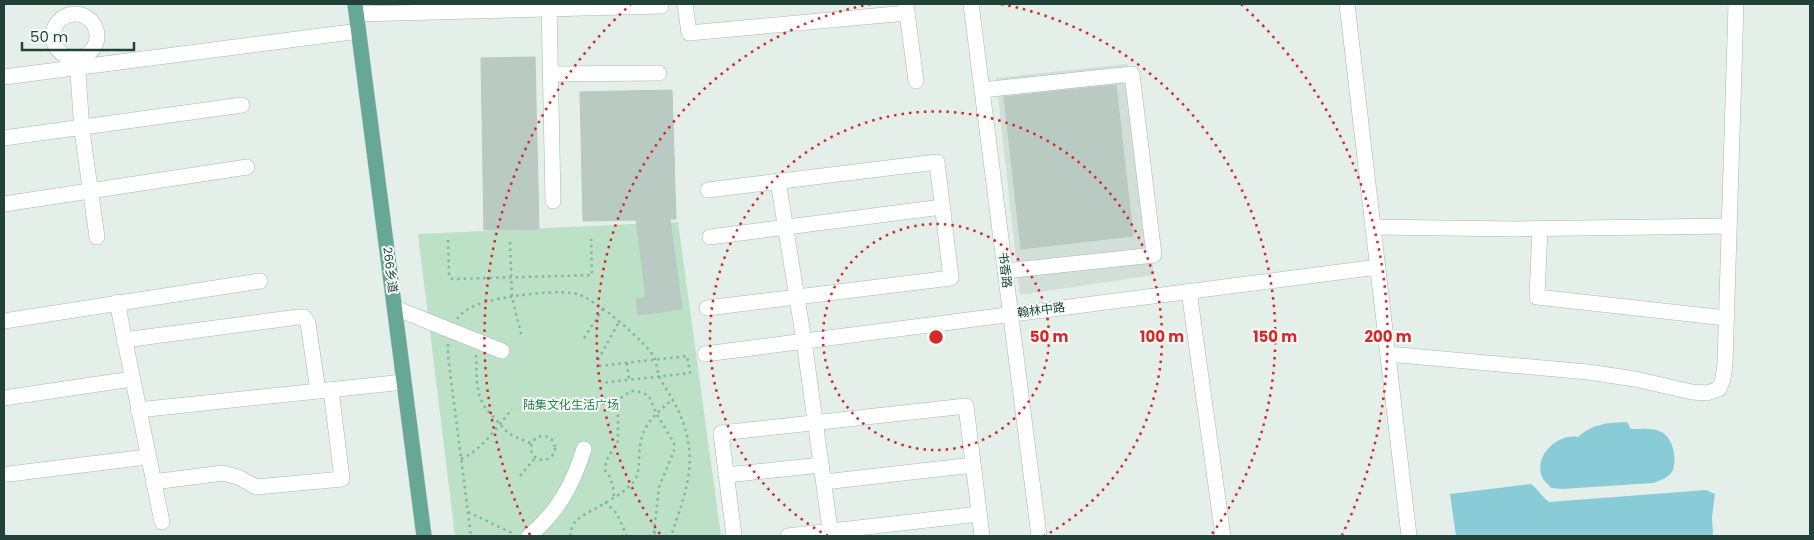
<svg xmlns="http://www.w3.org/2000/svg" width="1814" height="540" font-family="Poppins,'Noto Sans SC',sans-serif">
	<rect width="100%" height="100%" fill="#e4efea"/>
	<path fill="#d2dfd9" d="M 1127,64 L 1154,275 L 1020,295 L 996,78 Z"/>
	<path fill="#bce1c6" d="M 678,222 L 721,536 L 455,536 L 418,234 Z"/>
	<g fill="#89cbd7">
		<path d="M 1627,422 L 1631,429 C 1641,429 1654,427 1663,433 C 1673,439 1677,459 1673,470 C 1669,478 1661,480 1653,483 L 1562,489 L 1551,488 C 1549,485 1545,482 1543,479 C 1532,457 1557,433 1578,437 C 1594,423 1607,423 1627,422 Z"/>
		<path d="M 1531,484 C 1538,489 1541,496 1549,502 L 1706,490 L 1715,494 L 1712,517 L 1713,536 L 1456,536 L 1450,494 Z"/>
	</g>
	<g fill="#b9cac3" stroke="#b6c9c1">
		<path d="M 535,57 L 539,229 L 484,230 L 481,58 Z"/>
		<path d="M 1116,85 L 1133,236 L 1021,249 L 1004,97 Z"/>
		<path d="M 672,90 L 676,219 L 670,219 L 682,309 L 638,315 L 636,299 L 646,298 L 636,220 L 583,221 L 580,92 Z"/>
	</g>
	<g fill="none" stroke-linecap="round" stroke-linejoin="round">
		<defs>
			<g id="minor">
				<path d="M 549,4 L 553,201"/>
				<path d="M 685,4 L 689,33 L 907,13"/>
				<path d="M 971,4 L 1039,536"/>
				<path d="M 1347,4 L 1409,536"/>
				<path d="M 906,5 L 916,81"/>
				<path d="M 357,14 L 661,6"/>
				<circle cx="75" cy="36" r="22"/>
				<path d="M 77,59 L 82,131 L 97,237"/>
				<path d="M 550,74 L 659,73"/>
				<path d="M 4,77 L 359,31"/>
				<path d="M 982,90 L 1132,74 L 1154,255 L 1005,271"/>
				<path d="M 4,138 L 242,105"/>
				<path d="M 778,181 L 804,341 L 831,536"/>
				<path d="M 4,204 L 247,167"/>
				<path d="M 1373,227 L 1515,229 L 1729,226"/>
				<path d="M 1540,229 L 1537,297 L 1726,318"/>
				<path d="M 710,237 L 942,207"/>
				<path d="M 1189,291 L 1223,536"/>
				<path d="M 117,302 L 162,522"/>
				<path d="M 395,308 L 502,351"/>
				<path d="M 707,308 L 951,278 L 937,162 L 708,190"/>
				<path d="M 4,321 L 260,281"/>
				<path d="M 124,340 L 298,317 L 304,317 L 308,323 L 318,391"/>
				<path d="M 705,354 L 1378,267"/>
				<path d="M 1388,354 L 1588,372 L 1635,379 L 1692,392 L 1707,393 L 1719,389 L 1723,379 L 1725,364 L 1736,4"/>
				<path d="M 4,398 L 132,379"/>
				<path d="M 138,410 L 404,382"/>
				<path d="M 9,474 L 147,457"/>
				<path d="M 726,475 L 821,465"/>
				<path d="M 153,482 L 223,473 L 238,477 L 256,487 L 342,479 L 331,390"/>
				<path d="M 824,482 L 973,465"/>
				<path d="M 529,536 C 558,512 573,484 584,449"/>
				<path d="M 734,536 L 721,433 L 966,406 L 982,536"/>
				<path d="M 788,536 L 979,514"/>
			</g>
			<path id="major" d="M 355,4 L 424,536"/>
		</defs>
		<use href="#minor" stroke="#a6b8b1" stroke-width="16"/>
		<use href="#major" stroke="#c1cac8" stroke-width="16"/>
		<g stroke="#82b5a5" stroke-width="2.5" stroke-dasharray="2.5 4" stroke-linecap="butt">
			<path d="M 448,240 L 449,274 L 450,278 L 453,279 L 592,275 L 591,239"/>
			<path d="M 510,242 L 512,297 L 521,334"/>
			<path d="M 457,319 C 467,304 493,300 509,297 C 526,294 561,290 577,294 C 594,298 648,343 655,359 C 657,365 657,372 660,378 C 674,403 685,417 689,447 C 693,477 680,509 671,536"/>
			<path d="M 584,338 L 603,309"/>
			<path d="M 448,344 L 448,356 L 471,536"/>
			<path d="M 476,355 L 477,384 L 480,398 L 486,409 L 509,434 L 532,444"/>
			<path d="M 598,360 L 619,322"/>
			<path d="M 627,363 L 629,380"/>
			<path d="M 599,366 L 687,356 L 690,373 L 601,383"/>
			<circle cx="543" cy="448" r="12"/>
			<path d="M 461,459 C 483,449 497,427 512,409"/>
			<path d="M 520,476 L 536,457"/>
			<path d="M 614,496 L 613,487 L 610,477 L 605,470 L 606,461 L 618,441 L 618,403 L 622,397 L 631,391 L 641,392 L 649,396 L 656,413 L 674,443 L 674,451 L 659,487 L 654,532 L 649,536"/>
			<path d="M 605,502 L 617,514 L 627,536"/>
			<path d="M 468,512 L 514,534"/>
			<path d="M 654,532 L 658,536"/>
			<path d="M 570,536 L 572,527 L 576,520 C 592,509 623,496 634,481 C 639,474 639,465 639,456 C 641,425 651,418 673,399"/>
		</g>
		<use href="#minor" stroke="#fff" stroke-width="15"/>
		<use href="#major" stroke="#66a796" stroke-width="15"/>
	</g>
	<g fill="none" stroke="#d62828" stroke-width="2.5" stroke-dasharray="2.5 5">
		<circle cx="936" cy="337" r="113"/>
		<path d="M828 536A226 226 0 1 1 1044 536"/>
		<path d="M660 534A339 339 0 0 1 871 4M1001 4A339 339 0 0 1 1212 534"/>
		<path d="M530 535A452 452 0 0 1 631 4M1241 4A452 452 0 0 1 1342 535"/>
	</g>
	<g text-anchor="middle" stroke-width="4" stroke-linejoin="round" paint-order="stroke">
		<g font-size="12" fill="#224239" stroke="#f5fbf8">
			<text transform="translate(390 270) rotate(83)" y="4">266乡道</text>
			<text transform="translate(1005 270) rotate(83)" y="4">书香路</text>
			<text transform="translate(1041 310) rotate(-7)" y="4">翰林中路</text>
		</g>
		<g font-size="12" fill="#287c49" stroke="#f5fbf8">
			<text x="571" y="409">陆集文化生活广场</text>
		</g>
	</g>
	<circle cx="936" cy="337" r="8" fill="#d62828" stroke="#f5fbf8" stroke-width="2.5"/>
	<g font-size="15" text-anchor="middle" font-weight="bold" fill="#d62828" stroke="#f5fbf8" stroke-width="4" stroke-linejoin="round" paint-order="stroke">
		<text x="1049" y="342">50 m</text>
		<text x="1162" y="342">100 m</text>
		<text x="1275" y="342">150 m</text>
		<text x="1388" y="342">200 m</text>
	</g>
	<rect width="1814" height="540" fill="none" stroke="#224239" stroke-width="10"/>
	<path d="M22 42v8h112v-8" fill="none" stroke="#224239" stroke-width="2.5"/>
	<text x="30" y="42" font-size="15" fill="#224239" stroke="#f5fbf8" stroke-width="4" paint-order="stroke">50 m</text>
</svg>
